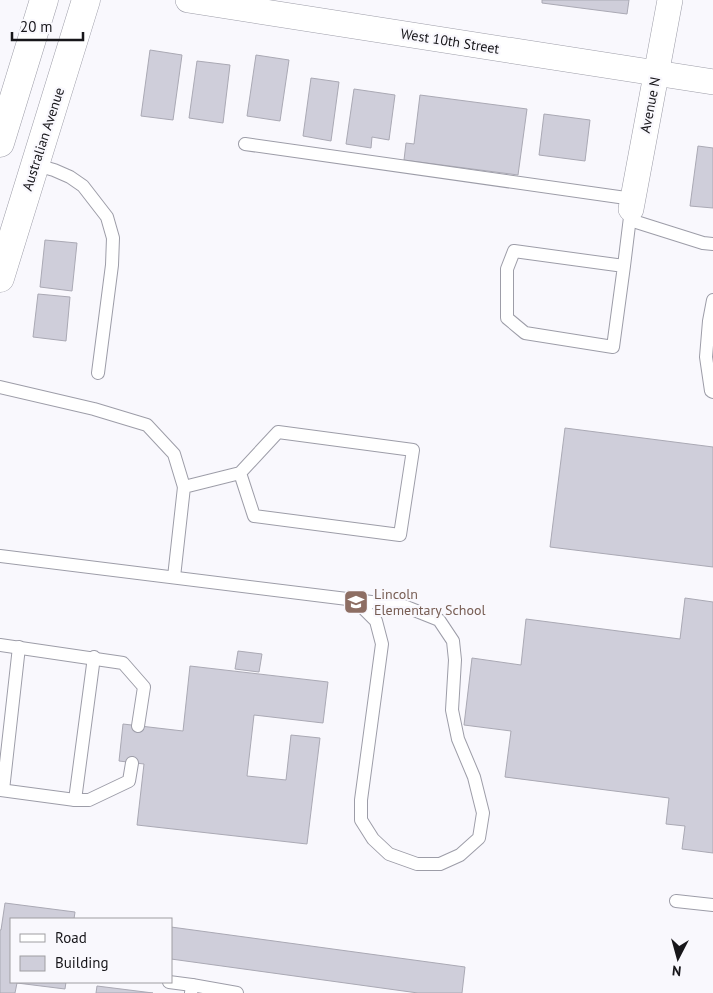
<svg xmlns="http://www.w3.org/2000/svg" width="713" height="993" font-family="'PT Sans',sans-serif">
	<rect width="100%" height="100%" fill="#f9f8fd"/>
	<g fill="#cfceda" stroke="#aaa9b4">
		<path d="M 542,0 L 629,0 L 627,14 L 542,3 Z"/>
		<path d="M 150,50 L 182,55 L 173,120 L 141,116 Z"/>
		<path d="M 256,55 L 289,60 L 280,121 L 247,116 Z"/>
		<path d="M 197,61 L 230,65 L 223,123 L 189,118 Z"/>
		<path d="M 311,78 L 339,82 L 331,141 L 303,136 Z"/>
		<path d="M 354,89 L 395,95 L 389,140 L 372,137 L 371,148 L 346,144 Z"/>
		<path d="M 420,95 L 527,109 L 518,175 L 404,160 L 406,143 L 414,144 Z"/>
		<path d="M 544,114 L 590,120 L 585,161 L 539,155 Z"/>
		<path d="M 698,146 L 713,148 L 713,208 L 690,206 Z"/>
		<path d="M 45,240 L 77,243 L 72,291 L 40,287 Z"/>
		<path d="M 38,294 L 70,297 L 66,341 L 33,337 Z"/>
		<path d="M 565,428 L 713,447 L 713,567 L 550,547 Z"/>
		<path d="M 685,598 L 713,602 L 713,853 L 682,849 L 685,826 L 666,824 L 669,798 L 505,777 L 511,731 L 464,725 L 472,658 L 521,665 L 526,619 L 680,639 Z"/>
		<path d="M 238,651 L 262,654 L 259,672 L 235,669 Z"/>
		<path d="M 190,666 L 328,682 L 323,723 L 254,715 L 247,776 L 286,780 L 291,735 L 320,738 L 307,844 L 137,825 L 144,764 L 119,761 L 123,724 L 183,731 Z"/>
		<path d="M 5,903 L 75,912 L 74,919 L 11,919 L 11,982 L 66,982 L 65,989 L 17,983 L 15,993 L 0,993 L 0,930 L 1,930 Z"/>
		<path d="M 171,927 L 465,967 L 462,993 L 418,993 L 171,959 Z"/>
		<path d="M 97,986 L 153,993 L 96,993 Z"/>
	</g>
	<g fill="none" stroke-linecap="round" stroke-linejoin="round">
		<defs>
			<g id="lane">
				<path d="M 245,144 L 633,199"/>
				<path d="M 36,165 L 54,170 L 70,177 L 83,186 L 107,217 L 113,238 L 112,265 L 98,373"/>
				<path d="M 630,220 L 703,243 L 713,244"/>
				<path d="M 624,266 L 613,347 L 525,333 L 507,318 L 507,269 L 514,251 L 624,266 L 631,209"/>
				<path d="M 713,300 L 709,321 L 706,357 L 711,391 L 713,392"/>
				<path d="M 0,387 L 94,409 L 147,425 L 174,454 L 184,487"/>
				<path d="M 0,556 L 404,606 L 439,620 L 453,641 L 455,660 L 452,710 L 458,739 L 474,777 L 483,813 L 479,838 L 460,855 L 440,864 L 417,864 L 389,854 L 373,839 L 361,820 L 361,800 L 382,644 L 376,621 L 355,600"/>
				<path d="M 174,577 L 184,487 L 240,473 L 278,432 L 413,450 L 400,535 L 254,516 L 240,473"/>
				<path d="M 0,645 L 123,663 L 144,687 L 138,726"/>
				<path d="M 0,790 L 75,800 L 89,800 L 129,781 L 132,763"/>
				<path d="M 3,790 L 19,647"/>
				<path d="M 75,800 L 94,657"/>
				<path d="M 676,901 L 713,905"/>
				<path d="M 169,982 L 192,985"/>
				<path d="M 191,993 L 192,985 L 237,993"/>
			</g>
			<g id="street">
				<path d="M 188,0 L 713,82"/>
				<path d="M 631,209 L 670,0"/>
			</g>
			<g id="secondary">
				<path d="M 0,143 L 44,0"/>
				<path d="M 0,278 L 86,0"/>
			</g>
		</defs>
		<use href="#lane" stroke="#9d9da8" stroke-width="14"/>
		<use href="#street" stroke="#9d9da8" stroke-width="26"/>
		<use href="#secondary" stroke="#9d9da8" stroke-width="29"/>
		<use href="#lane" stroke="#fff" stroke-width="12"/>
		<use href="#street" stroke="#fff" stroke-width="25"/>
		<use href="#secondary" stroke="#fff" stroke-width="28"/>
	</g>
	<defs>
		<symbol id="school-square" viewBox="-11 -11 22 22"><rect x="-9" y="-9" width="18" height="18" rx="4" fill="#8d6e63" stroke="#f9f8fd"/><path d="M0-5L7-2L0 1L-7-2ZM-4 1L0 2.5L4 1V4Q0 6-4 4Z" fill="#fff"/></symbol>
	</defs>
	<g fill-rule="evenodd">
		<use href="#school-square" x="342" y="588" width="28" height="28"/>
	</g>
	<g text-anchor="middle" stroke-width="4.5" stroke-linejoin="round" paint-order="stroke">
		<g font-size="14" fill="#17161a" stroke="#f9f8fd">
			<text transform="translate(450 41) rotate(9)" y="5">West 10th Street</text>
			<text transform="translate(650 105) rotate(-79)" y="5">Avenue N</text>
			<text transform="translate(43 139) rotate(-72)" y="5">Australian Avenue</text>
		</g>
		<g font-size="14" fill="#785e54" stroke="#f9f8fd" text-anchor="start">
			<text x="374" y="599">Lincoln<tspan x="374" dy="16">Elementary School</tspan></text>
		</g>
	</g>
	<rect x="10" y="918" width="162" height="65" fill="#f9f8fd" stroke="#9f9ea2"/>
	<rect x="20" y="934" width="25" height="8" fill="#ffffff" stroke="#9f9ea2"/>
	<text x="55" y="943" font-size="15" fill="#17161a">Road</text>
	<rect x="20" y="956" width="25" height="15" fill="#cfceda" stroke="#9f9ea2"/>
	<text x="55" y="968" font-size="15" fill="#17161a">Building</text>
	<g transform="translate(678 958) rotate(186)" stroke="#f9f8fd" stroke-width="4" paint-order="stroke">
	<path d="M0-4L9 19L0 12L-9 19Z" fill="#17161a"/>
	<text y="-8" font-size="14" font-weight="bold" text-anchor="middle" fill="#17161a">N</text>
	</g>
	<path d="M12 32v8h71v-8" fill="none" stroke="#17161a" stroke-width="2.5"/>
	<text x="20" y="32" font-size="15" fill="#17161a" stroke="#f9f8fd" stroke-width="4" paint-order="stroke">20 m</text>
</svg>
